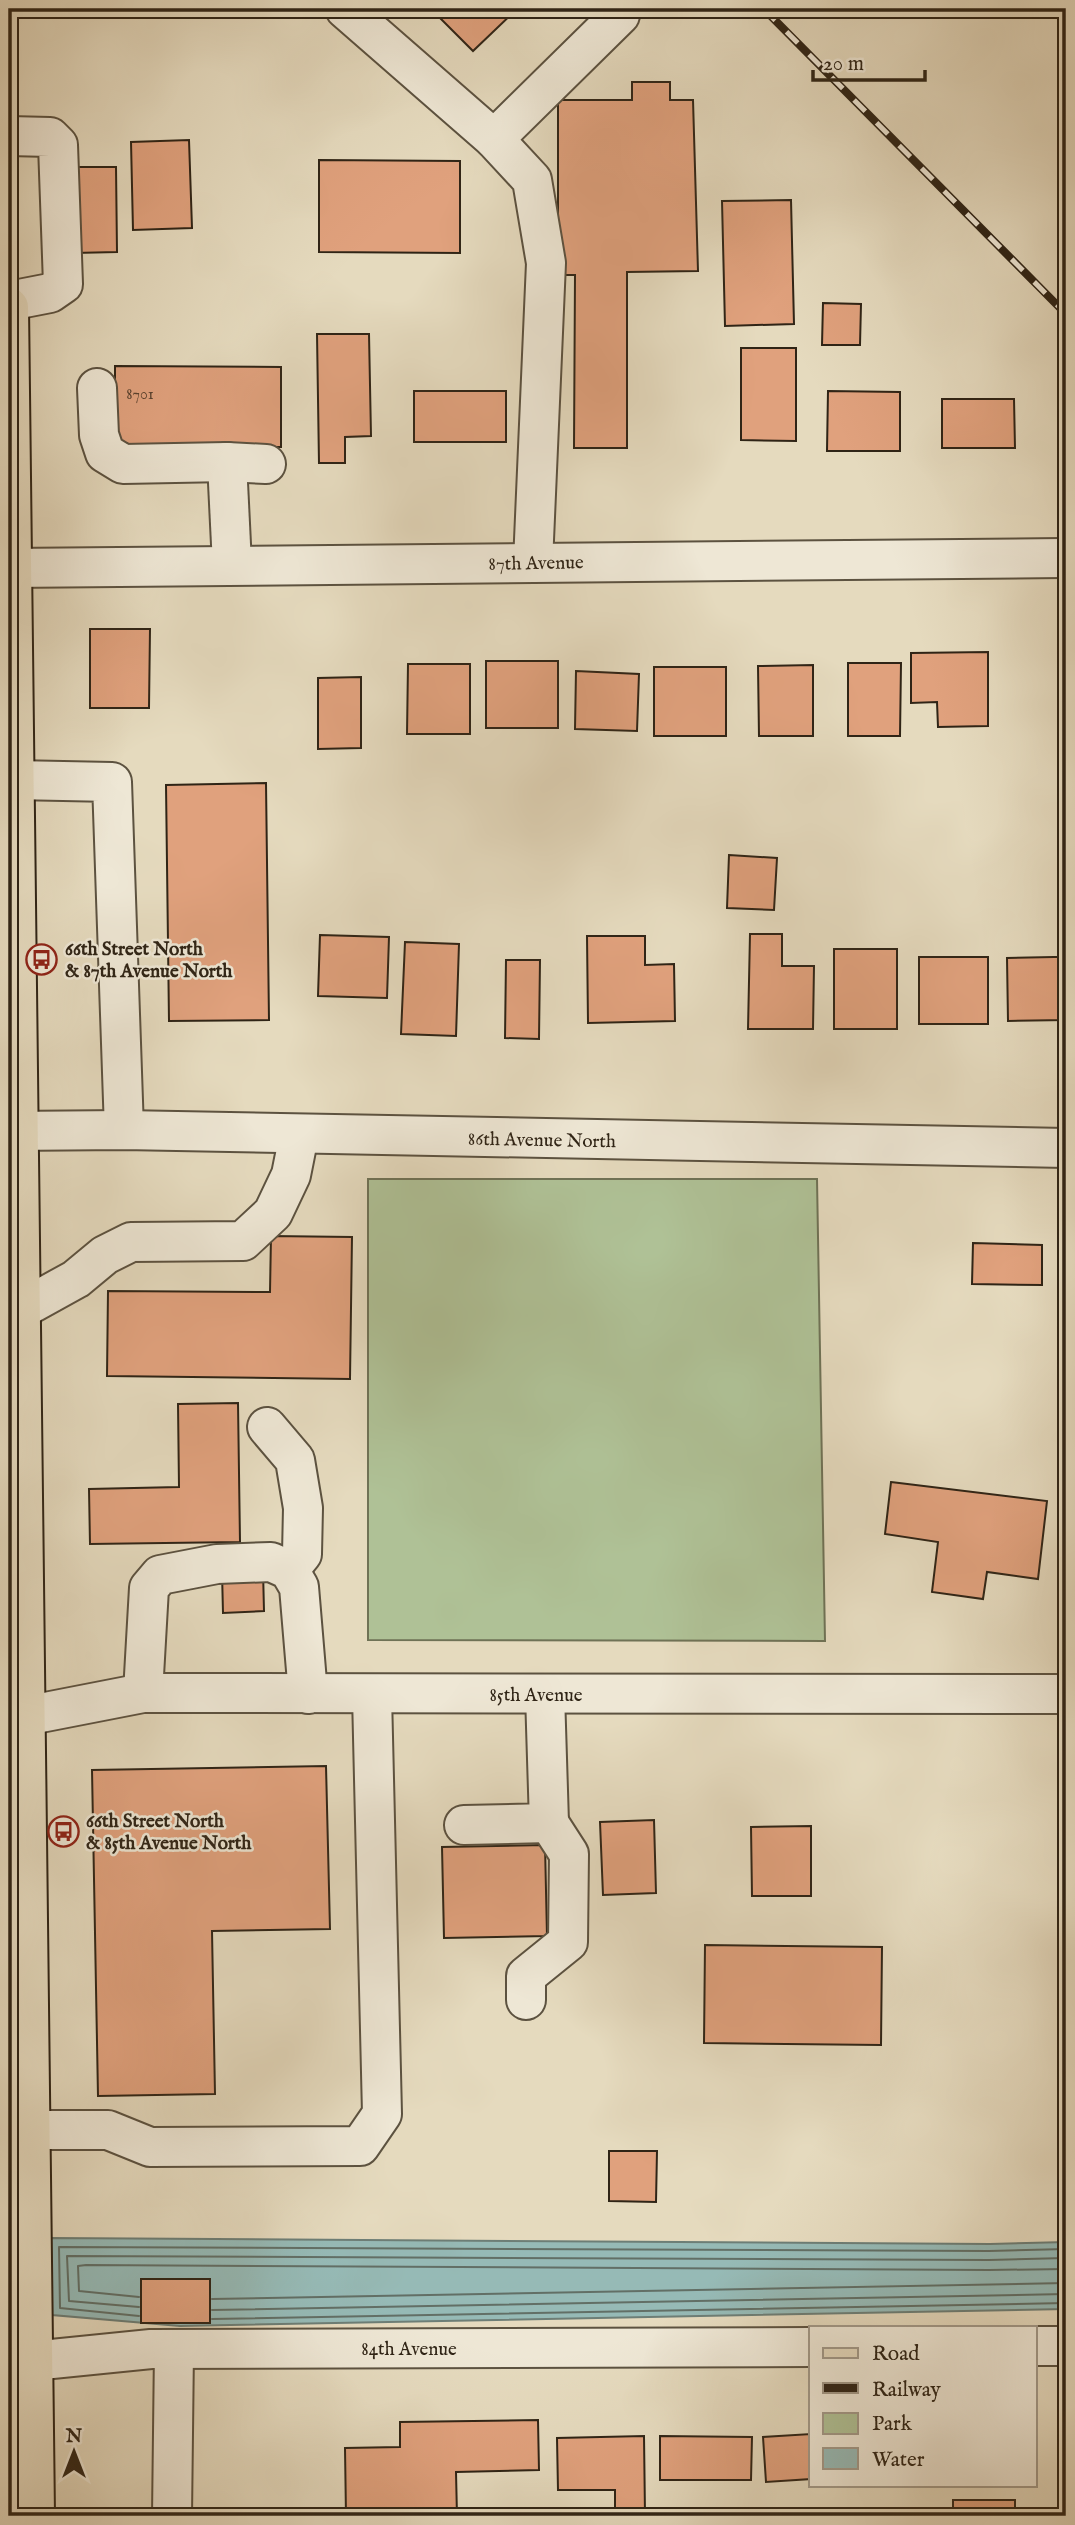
<svg xmlns="http://www.w3.org/2000/svg" width="1075" height="2525" font-family="'IM FELL English',serif">
	<rect width="100%" height="100%" fill="#e5dabe"/>
	<filter id="stains"><feTurbulence type="fractalNoise" baseFrequency=".00286" numOctaves="4"/><feColorMatrix values="0 0 0 0 .2 0 0 0 0 .09 0 0 0 0 .02 0 0 0 .5 -.17"/></filter>
	<radialGradient id="worn" r=".72"><stop offset=".6" stop-color="#630" stop-opacity="0"/><stop offset="1" stop-color="#630" stop-opacity=".3"/></radialGradient>
	<path fill="#afc196" stroke="#6f7256" stroke-width="2" d="M 368,1179 L 817,1179 L 825,1641 L 368,1640 Z"/>
	<path fill="#96bab6" stroke="#6d7e76" stroke-width="2" d="M 51,2238 L 990,2244 L 1066,2242 L 1066,2309 L 180,2326 L 52,2315 Z"/>
	<g fill="none" stroke-linecap="round" stroke-linejoin="round">
		<g stroke="#626f66" stroke-width="2">
			<path d="M 139,2297 L 79,2291 L 78,2266 L 86,2265 L 989,2270 L 1066,2269"/>
			<path d="M 212,2299 L 1066,2283"/>
			<path d="M 139,2307 L 69,2301 L 67,2256 L 989,2260 L 1066,2258"/>
			<path d="M 212,2310 L 1066,2294"/>
			<path d="M 139,2316 L 60,2308 L 59,2247 L 989,2251 L 1066,2249"/>
			<path d="M 212,2319 L 1066,2303"/>
		</g>
	</g>
	<g fill="#e0a17d" stroke="#2f2416" stroke-width="2">
		<path d="M 431,9 L 517,9 L 473,51 Z"/>
		<path d="M 632,82 L 670,82 L 670,100 L 693,100 L 698,271 L 627,272 L 627,448 L 574,448 L 575,275 L 558,275 L 558,100 L 632,100 Z"/>
		<path d="M 189,140 L 192,228 L 133,230 L 131,142 Z"/>
		<path d="M 319,160 L 460,161 L 460,253 L 319,252 Z"/>
		<path d="M 73,167 L 116,167 L 117,252 L 74,253 Z"/>
		<path d="M 791,200 L 794,324 L 725,326 L 722,201 Z"/>
		<path d="M 823,303 L 861,304 L 860,345 L 822,345 Z"/>
		<path d="M 317,334 L 369,334 L 371,436 L 345,437 L 345,463 L 319,463 Z"/>
		<path d="M 741,348 L 796,348 L 796,441 L 741,440 Z"/>
		<path d="M 115,366 L 281,367 L 281,447 L 115,447 Z"/>
		<rect x="414" y="391" width="92" height="51"/>
		<path d="M 828,391 L 900,392 L 900,451 L 827,451 Z"/>
		<path d="M 942,399 L 1014,399 L 1015,448 L 942,448 Z"/>
		<path d="M 90,629 L 150,629 L 149,708 L 90,708 Z"/>
		<path d="M 988,652 L 988,726 L 938,727 L 937,702 L 911,703 L 911,653 Z"/>
		<rect x="486" y="661" width="72" height="67"/>
		<path d="M 848,663 L 901,663 L 900,736 L 848,736 Z"/>
		<path d="M 408,664 L 470,664 L 470,734 L 407,734 Z"/>
		<path d="M 813,665 L 813,736 L 759,736 L 758,666 Z"/>
		<rect x="654" y="667" width="72" height="69"/>
		<path d="M 576,671 L 639,674 L 637,731 L 575,729 Z"/>
		<path d="M 361,677 L 361,748 L 318,749 L 318,678 Z"/>
		<path d="M 266,783 L 269,1020 L 169,1021 L 166,785 Z"/>
		<path d="M 729,855 L 777,858 L 774,910 L 727,908 Z"/>
		<path d="M 750,934 L 782,934 L 782,966 L 814,966 L 813,1029 L 748,1029 Z"/>
		<path d="M 320,935 L 389,937 L 387,998 L 318,996 Z"/>
		<path d="M 587,936 L 645,936 L 645,965 L 674,964 L 675,1021 L 588,1023 Z"/>
		<path d="M 405,942 L 459,944 L 456,1036 L 401,1034 Z"/>
		<rect x="834" y="949" width="63" height="80"/>
		<rect x="919" y="957" width="69" height="67"/>
		<path d="M 1054,957 L 1066,957 L 1066,1020 L 1008,1021 L 1007,958 Z"/>
		<path d="M 506,960 L 540,960 L 539,1039 L 505,1038 Z"/>
		<path d="M 271,1236 L 352,1237 L 350,1379 L 107,1376 L 108,1291 L 270,1292 Z"/>
		<path d="M 973,1243 L 1042,1245 L 1042,1285 L 972,1284 Z"/>
		<path d="M 238,1403 L 240,1542 L 90,1544 L 89,1489 L 179,1487 L 178,1404 Z"/>
		<path d="M 891,1482 L 1047,1501 L 1038,1579 L 987,1572 L 983,1599 L 932,1592 L 938,1542 L 885,1534 Z"/>
		<path d="M 263,1570 L 264,1611 L 223,1613 L 222,1572 Z"/>
		<path d="M 326,1766 L 330,1929 L 212,1931 L 215,2094 L 98,2096 L 92,1770 Z"/>
		<path d="M 654,1820 L 656,1893 L 603,1895 L 600,1822 Z"/>
		<path d="M 811,1826 L 811,1896 L 752,1896 L 751,1827 Z"/>
		<path d="M 545,1845 L 547,1936 L 444,1938 L 442,1847 Z"/>
		<path d="M 705,1945 L 882,1947 L 881,2045 L 704,2043 Z"/>
		<path d="M 609,2151 L 657,2151 L 656,2202 L 609,2201 Z"/>
		<rect x="141" y="2279" width="69" height="44"/>
		<path d="M 538,2420 L 539,2470 L 456,2472 L 457,2516 L 346,2516 L 345,2448 L 400,2447 L 400,2422 Z"/>
		<path d="M 811,2434 L 811,2479 L 766,2482 L 763,2437 Z"/>
		<path d="M 644,2436 L 645,2515 L 615,2516 L 615,2490 L 558,2490 L 557,2438 Z"/>
		<path d="M 660,2436 L 752,2437 L 751,2480 L 660,2480 Z"/>
		<rect x="953" y="2500" width="62" height="16"/>
	</g>
	<g fill="none" stroke-linecap="round" stroke-linejoin="round">
		<defs>
			<g id="minor">
				<path d="M 345,9 L 494,139 L 620,15"/>
				<path d="M 9,136 L 50,137 L 58,145 L 63,284 L 50,293 L 9,301"/>
				<path d="M 494,139 L 532,180 L 546,263 L 533,563"/>
				<path d="M 97,388 L 99,435 L 105,453 L 123,464 L 227,462 L 266,464"/>
				<path d="M 227,462 L 232,565"/>
				<path d="M 9,568 L 1063,558"/>
				<path d="M 14,780 L 112,782 L 124,1130"/>
				<path d="M 9,1131 L 124,1130 L 1066,1148"/>
				<path d="M 20,1310 L 76,1279 L 105,1255 L 131,1242 L 243,1241 L 273,1213 L 291,1175 L 299,1135"/>
				<path d="M 267,1427 L 295,1460 L 303,1508 L 302,1554 L 289,1570"/>
				<path d="M 143,1693 L 149,1588 L 160,1575 L 217,1564 L 271,1562 L 289,1570 L 299,1587 L 308,1694"/>
				<path d="M 9,1717 L 25,1716 L 143,1693 L 1066,1694"/>
				<path d="M 464,1825 L 549,1823 L 545,1694"/>
				<path d="M 526,2000 L 526,1976 L 568,1942 L 569,1854 L 549,1823"/>
				<path d="M 31,2130 L 108,2130 L 150,2147 L 360,2146 L 382,2114 L 372,1695"/>
				<path d="M 1035,2346 L 1066,2346"/>
				<path d="M 9,2361 L 32,2361 L 151,2349 L 811,2347"/>
				<path d="M 172,2516 L 174,2349"/>
			</g>
			<path id="major" d="M 9,307 L 35,2516"/>
		</defs>
		<use href="#minor" stroke="#5c5240" stroke-width="42"/>
		<use href="#major" stroke="#2f2416" stroke-width="42"/>
		<use href="#minor" stroke="#eee7d5" stroke-width="38"/>
		<use href="#major" stroke="#e5dabe" stroke-width="38"/>
		<defs>
			<path id="rail" d="M 764,9 L 1066,314"/>
		</defs>
		<use href="#rail" stroke="#2f2416" stroke-width="8"/>
		<use href="#rail" stroke="#eee7d5" stroke-width="5" stroke-dasharray="16" stroke-linecap="butt"/>
	</g>
	<defs>
		<symbol id="bus-ring" viewBox="-11 -11 22 22"><circle r="9.5" fill="#eee7d5" stroke="#8f2418" stroke-width="1.5"/><path d="M-5-6H5V4H4V6H2V4H-2V6H-4V4H-5ZM-3.5-4V0h7V-4ZM-3.5 1.2v1.5H-2V1.2ZM2 1.2v1.5H3.5V1.2Z" fill="#8f2418"/></symbol>
	</defs>
	<g fill-rule="evenodd">
		<use href="#bus-ring" x="24" y="942" width="35" height="35"/>
		<use href="#bus-ring" x="46" y="1814" width="35" height="35"/>
	</g>
	<g text-anchor="middle" stroke-width="5" stroke-linejoin="round" paint-order="stroke">
		<g font-size="16" fill="#5b4330">
			<text x="140" y="399">8701</text>
		</g>
		<g font-size="19" fill="#2f2416" stroke="#eee7d5">
			<text transform="translate(536 562) rotate(-1)" y="7">87th Avenue</text>
			<text transform="translate(542 1139) rotate(1)" y="7">86th Avenue North</text>
			<text x="536" y="1701">85th Avenue</text>
			<text x="409" y="2355">84th Avenue</text>
		</g>
		<g font-size="19" font-weight="bold" fill="#2f2416" stroke="#eee7d5" text-anchor="start">
			<text x="65" y="955">66th Street North<tspan x="65" dy="22">&amp; 87th Avenue North</tspan></text>
			<text x="86" y="1827">66th Street North<tspan x="86" dy="22">&amp; 85th Avenue North</tspan></text>
		</g>
	</g>
	<rect width="1075" height="2525" fill="none" stroke="#e5dabe" stroke-width="35"/>
	<rect x="10" y="10" width="1054" height="2504" fill="none" stroke="#2f2416" stroke-width="3.5"/>
	<rect x="18" y="18" width="1040" height="2490" fill="none" stroke="#2f2416" stroke-width="2"/>
	<rect x="809" y="2326" width="228" height="161" fill="#eee7d5" stroke="#a29989" stroke-width="2"/>
	<rect x="823" y="2348" width="35" height="10" fill="#e5dabe" stroke="#a29989" stroke-width="2"/>
	<text x="872" y="2360" font-size="21" fill="#2f2416">Road</text>
	<rect x="823" y="2383" width="35" height="10" fill="#2f2416" stroke="#a29989" stroke-width="2"/>
	<text x="872" y="2396" font-size="21" fill="#2f2416">Railway</text>
	<rect x="823" y="2413" width="35" height="21" fill="#afc196" stroke="#a29989" stroke-width="2"/>
	<text x="872" y="2430" font-size="21" fill="#2f2416">Park</text>
	<rect x="823" y="2448" width="35" height="21" fill="#96bab6" stroke="#a29989" stroke-width="2"/>
	<text x="872" y="2466" font-size="21" fill="#2f2416">Water</text>
	<g transform="translate(74 2452)" stroke="#eee7d5" stroke-width="5" paint-order="stroke">
	<path d="M0-5L12 26L0 18L-12 26Z" fill="#2f2416"/>
	<text y="-10" font-size="19" font-weight="bold" text-anchor="middle" fill="#2f2416">N</text>
	</g>
	<path d="M813 70v10h112v-10" fill="none" stroke="#2f2416" stroke-width="3.5"/>
	<text x="823" y="70" font-size="21" fill="#2f2416" stroke="#eee7d5" stroke-width="5" paint-order="stroke">20 m</text>
	<rect width="100%" height="100%" filter="url(#stains)"/>
	<rect width="100%" height="100%" fill="url(#worn)"/>
</svg>
